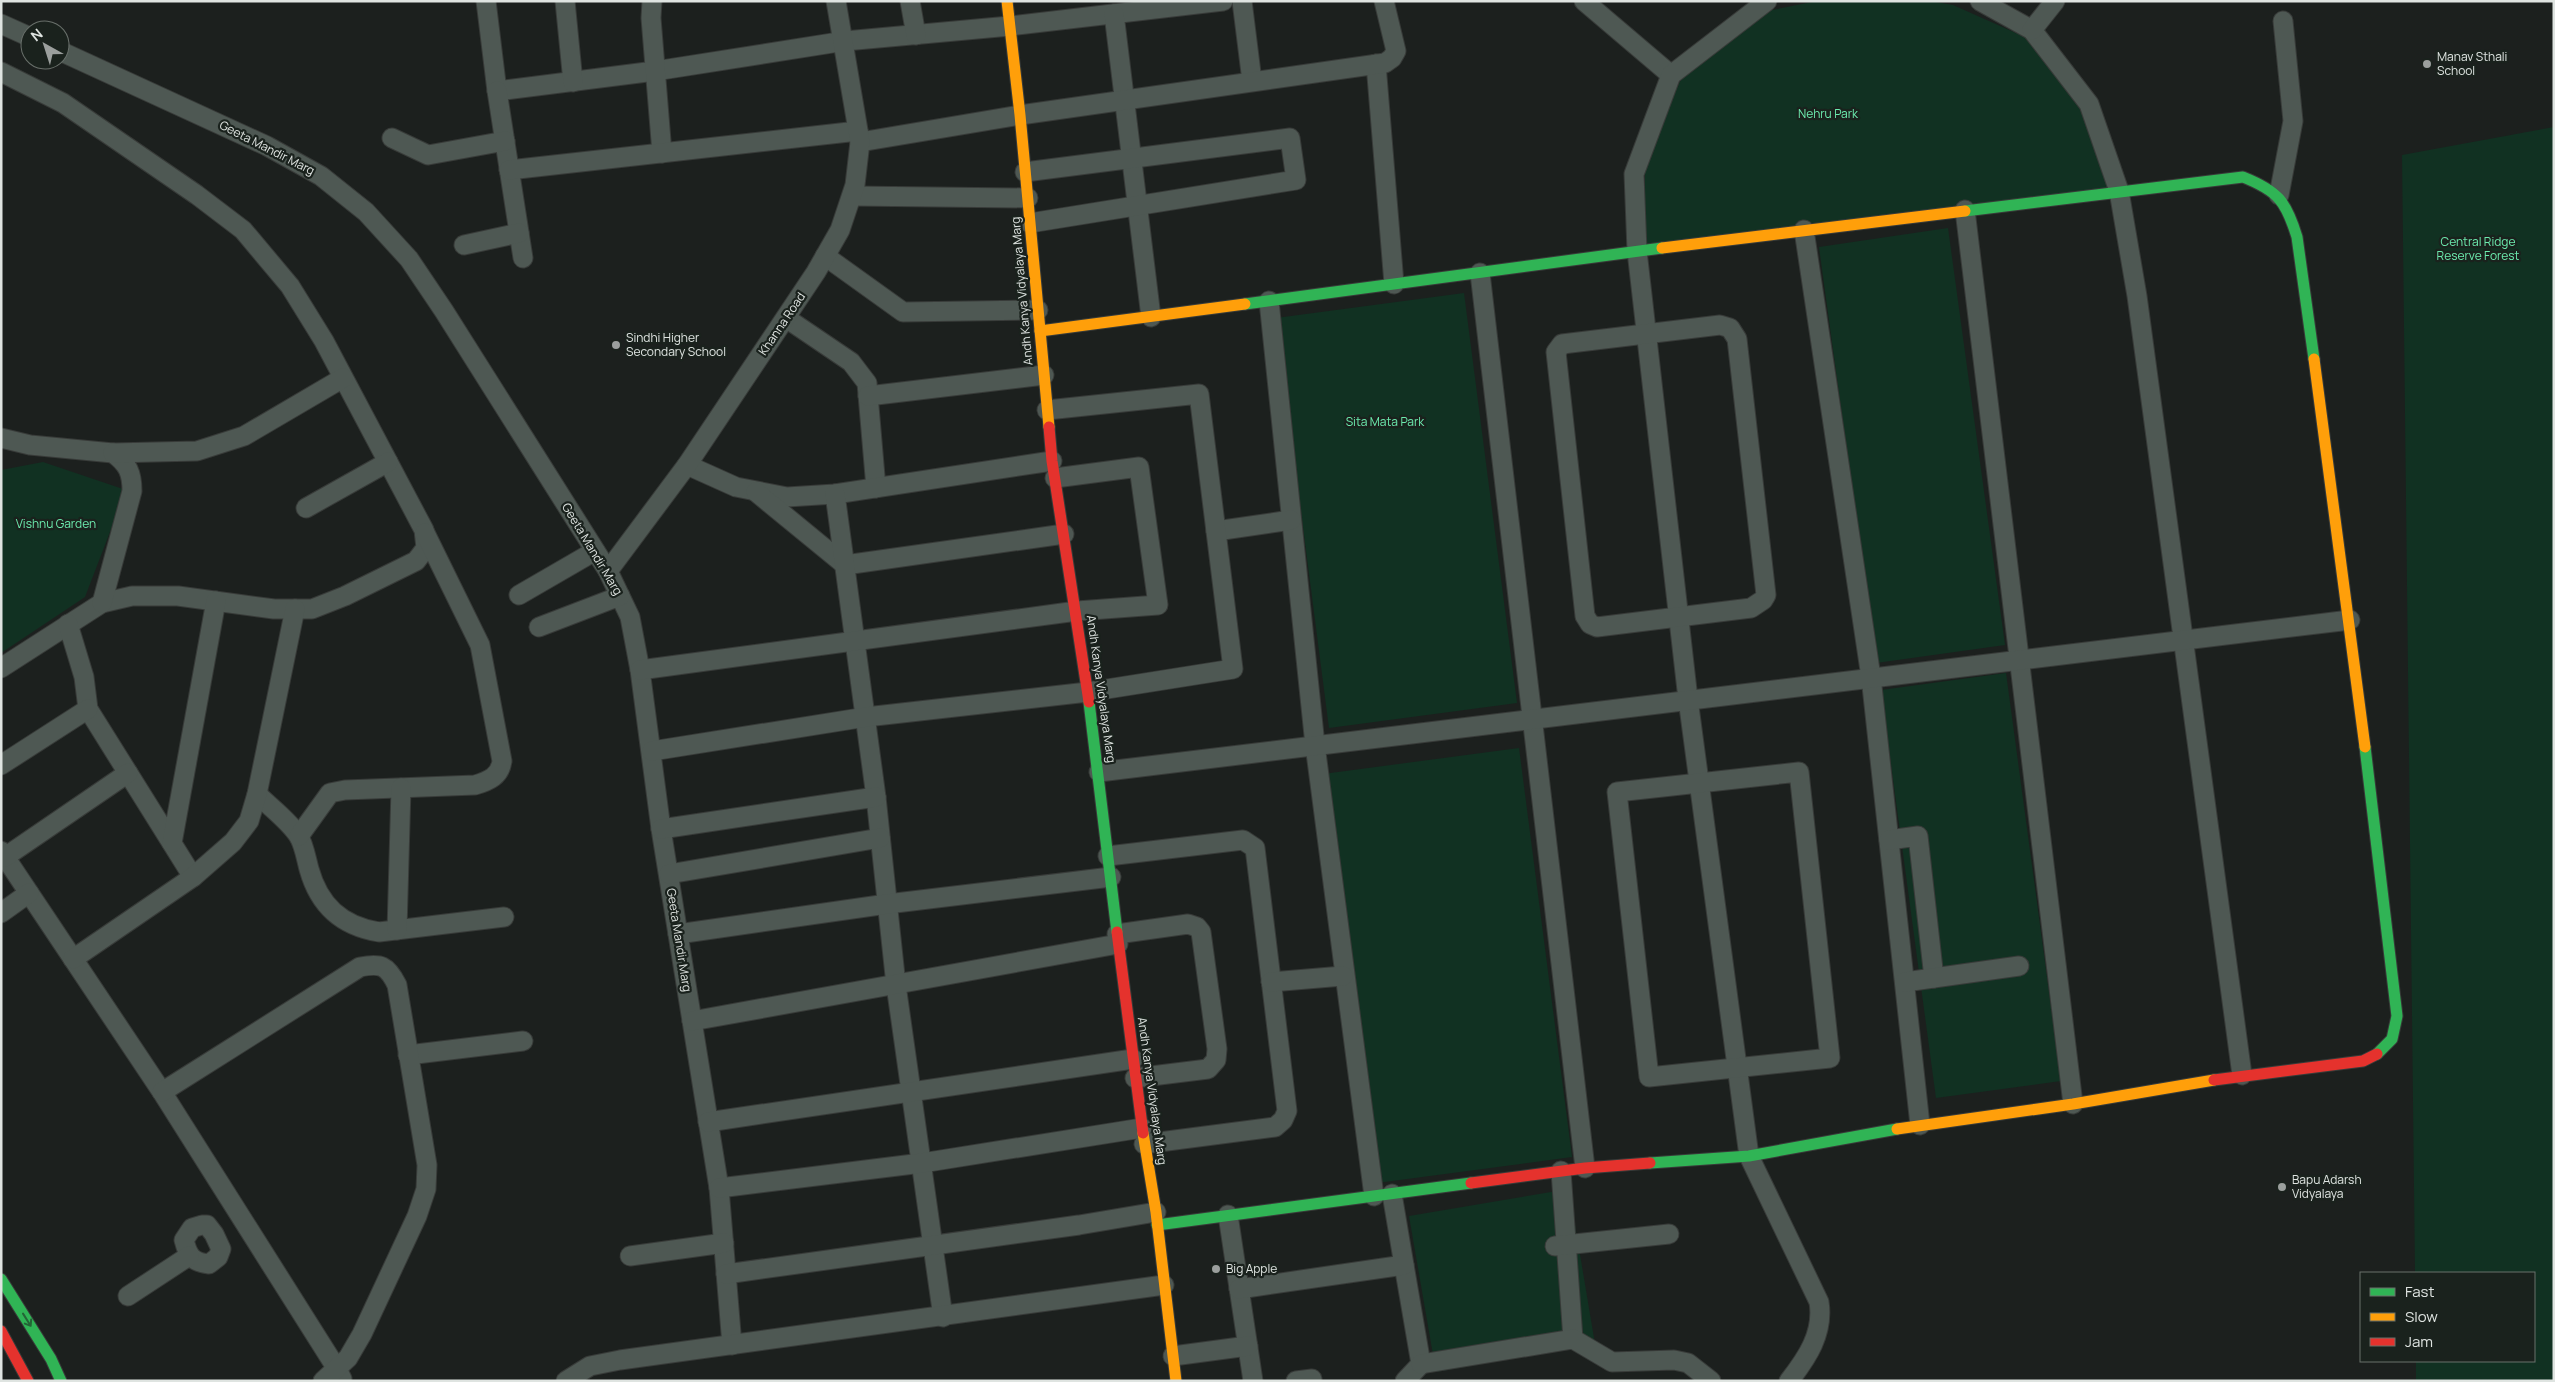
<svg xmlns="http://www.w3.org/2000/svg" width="2555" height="1382" font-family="Manrope,sans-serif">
	<rect width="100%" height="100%" fill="#1c201e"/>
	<g fill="#113122">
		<path d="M 1817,1 L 1930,1 L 1953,5 L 2027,38 L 2079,106 L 2110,192 L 1645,250 L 1645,161 L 1682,77 L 1767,11 Z"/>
		<path d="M 2554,127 L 2554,1381 L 2416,1381 L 2416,1361 L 2534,1361 L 2534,1273 L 2415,1273 L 2402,155 Z"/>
		<path d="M 1948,228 L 2005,645 L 1876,663 L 1819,247 Z"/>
		<path d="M 1464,293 L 1517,703 L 1329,728 L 1276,318 Z"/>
		<path d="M 43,462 L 126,490 L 85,597 L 1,653 L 1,470 Z"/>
		<path d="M 2006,673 L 2061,1081 L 1936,1098 L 1881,690 Z"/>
		<path d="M 1519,748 L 1572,1157 L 1377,1183 L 1323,774 Z"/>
		<path d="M 1569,1189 L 1595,1344 L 1436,1372 L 1409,1216 Z"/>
	</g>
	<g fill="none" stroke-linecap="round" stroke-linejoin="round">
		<defs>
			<g id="street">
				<path d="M 486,1 L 497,91 L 655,71 L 845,41 L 1010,26 L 1223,1"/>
				<path d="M 565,1 L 573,82"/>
				<path d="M 652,1 L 651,18 L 662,153"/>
				<path d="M 910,1 L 916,35"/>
				<path d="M 1242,1 L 1252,81"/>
				<path d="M 1584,1 L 1671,75"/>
				<path d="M 1767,1 L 1671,75 L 1634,174 L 1637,251 L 1688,699 L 1749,1156 L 1819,1302 C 1824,1333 1807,1358 1789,1381"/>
				<path d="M 1980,1 L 2032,30 L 2089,104 L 2119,191 L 2137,296 L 2242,1075"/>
				<path d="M 1114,14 L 1151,317"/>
				<path d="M 1,24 L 30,37"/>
				<path d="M 2032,30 L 2055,1"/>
				<path d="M 60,51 L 267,146 L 321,176 L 366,212 L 409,259 L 444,311 L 608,571 L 630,617 L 640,670 L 661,829 L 719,1188 L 732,1345"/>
				<path d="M 1376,64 L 1394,284"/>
				<path d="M 1,72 L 63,103 L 197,195 L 243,230 L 290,286 L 324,341 L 424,530 L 426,548 L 416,561 L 345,596 L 312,609 L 274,609 L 178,596 L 132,596 L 102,603 L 1,668"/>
				<path d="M 497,91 L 523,258"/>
				<path d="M 392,138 L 428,155 L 505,141"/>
				<path d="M 860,142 L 1020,115 L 1385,63 L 1392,58 L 1396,51 L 1384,1"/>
				<path d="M 509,170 L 858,131"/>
				<path d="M 1025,172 L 1290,138 L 1296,180 L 1030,223"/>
				<path d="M 2279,195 L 2293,121 L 2283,21"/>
				<path d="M 852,196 L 1028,198"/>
				<path d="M 1965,210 L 2073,1104"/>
				<path d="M 1804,230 L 1871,677 L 1920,1125"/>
				<path d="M 464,245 L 519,233"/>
				<path d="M 825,256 L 903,312 L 1038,310"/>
				<path d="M 1480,273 L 1585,1168"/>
				<path d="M 1269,301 L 1315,745 L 1374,1196"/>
				<path d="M 786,318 L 851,362 L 867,383 L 876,488"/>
				<path d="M 1720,325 L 1730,328 L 1737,339 L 1766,595 L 1763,600 L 1751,608 L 1597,627 L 1590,624 L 1585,616 L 1556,352 L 1562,344 Z"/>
				<path d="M 868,396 L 1044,375"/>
				<path d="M 1,438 L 30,445 L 113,453 C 128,464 132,473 132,491 L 102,603"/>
				<path d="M 113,453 L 197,451 L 244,436 L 343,378"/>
				<path d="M 687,465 L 736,487 L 787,497 L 835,494 L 1052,461"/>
				<path d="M 756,492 L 845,565 L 1064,534"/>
				<path d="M 835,494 L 876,797 L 896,985 L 943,1317"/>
				<path d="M 306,508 L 388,462"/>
				<path d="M 1216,531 L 1291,520"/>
				<path d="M 608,571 L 687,465 L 816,272 L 840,230 L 855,185 L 860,142 L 836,1"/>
				<path d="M 519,595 L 595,551"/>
				<path d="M 68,624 L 84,677 L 88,709 L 193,877"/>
				<path d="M 539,627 L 620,596"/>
				<path d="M 640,670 L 1077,611 L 1158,605 L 1139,467 L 1055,478"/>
				<path d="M 652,751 L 866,717 L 1088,692 L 1233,669 L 1199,394 L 1047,410"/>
				<path d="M 1,765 L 88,709"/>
				<path d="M 1099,772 L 2350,620"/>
				<path d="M 1799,772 L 1830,1058 L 1649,1077 L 1617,792 Z"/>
				<path d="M 257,794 C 270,807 288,820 298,835 C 304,844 306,858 309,869 C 319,905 341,926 379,932 L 504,917"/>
				<path d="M 661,829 L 876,797"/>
				<path d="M 299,836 L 330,793 L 345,790 L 475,785 C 489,781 500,776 502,761 L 480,645 L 425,533"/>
				<path d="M 1889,840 L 1918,836 L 1934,978"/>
				<path d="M 172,843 L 216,601"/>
				<path d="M 1,851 L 162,1092 L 337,1369 L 342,1379"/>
				<path d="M 1108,856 L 1243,840 L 1255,848 L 1287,1111 L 1283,1120 L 1275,1127 L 1144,1144"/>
				<path d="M 5,857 L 128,773"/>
				<path d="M 669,874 L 880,838"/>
				<path d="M 1,913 L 29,893"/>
				<path d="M 397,930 L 401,788"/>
				<path d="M 678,934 L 887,904 L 1111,877"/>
				<path d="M 1117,934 L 1188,924 L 1197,927 L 1201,932 L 1217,1049 L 1216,1060 L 1208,1069 L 1135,1078"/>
				<path d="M 73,959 L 193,877 L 233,842 L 249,821 L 257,794 L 295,609"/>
				<path d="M 1271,982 L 1343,976"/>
				<path d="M 1905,982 L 2019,966"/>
				<path d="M 692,1021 L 1118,944"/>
				<path d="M 408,1055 L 523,1041"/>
				<path d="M 162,1092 L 360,967 C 381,963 387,965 397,985 L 427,1165 L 426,1189 L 417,1216 L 362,1334 L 348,1358 L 323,1381"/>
				<path d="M 708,1122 L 1133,1059"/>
				<path d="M 1561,1171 L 1573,1339"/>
				<path d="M 719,1188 L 922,1163 L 1142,1128"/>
				<path d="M 1228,1215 L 1253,1381"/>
				<path d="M 202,1225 L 207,1225 L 214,1234 L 221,1249 L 218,1257 L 209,1264 C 192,1262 188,1256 184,1240 L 192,1228 Z"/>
				<path d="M 1555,1246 L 1669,1234"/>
				<path d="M 630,1256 L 724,1243"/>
				<path d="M 1404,1265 L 1421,1364 L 1405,1381"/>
				<path d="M 726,1274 L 1079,1225 L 1156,1212"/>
				<path d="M 1239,1289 L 1404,1265 L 1392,1194"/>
				<path d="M 128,1296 L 189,1256"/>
				<path d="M 1173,1356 L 1248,1346"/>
				<path d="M 1421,1364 L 1573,1339 L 1612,1362 L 1674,1360 L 1688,1363 L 1711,1381"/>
				<path d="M 566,1381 L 590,1366 L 620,1360 L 1164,1285"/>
				<path d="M 1296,1381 L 1312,1379 L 1312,1381"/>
			</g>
			<g id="fast">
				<path d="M 1965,211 L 2243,177 C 2278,191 2286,201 2297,237 L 2314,359"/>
				<path d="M 1245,304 L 1662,248"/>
				<path d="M 1089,702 L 1117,932"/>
				<path d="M 2365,747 L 2397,1016 L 2392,1039 L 2377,1054"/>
				<path d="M 1650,1163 L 1749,1156 L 1897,1129"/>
				<path d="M 1157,1225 L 1471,1183"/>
				<path d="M 1,1279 L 51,1359 L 61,1381"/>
			</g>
			<g id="slow">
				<path d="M 1007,1 L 1020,115 L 1049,427"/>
				<path d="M 1662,248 L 1965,211"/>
				<path d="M 1040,331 L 1245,304"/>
				<path d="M 2314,359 L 2365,747"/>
				<path d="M 1897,1129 L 2073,1104 L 2214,1080"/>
				<path d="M 1143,1133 L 1156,1212 L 1176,1381"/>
			</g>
			<g id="jam">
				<path d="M 1049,427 L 1052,461 L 1089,702"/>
				<path d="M 1117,932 L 1143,1133"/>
				<path d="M 2214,1080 L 2363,1061 L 2377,1054"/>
				<path d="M 1471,1183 L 1585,1168 L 1650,1163"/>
				<path d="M 1,1331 L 28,1381"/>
			</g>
		</defs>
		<use href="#street" stroke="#383b39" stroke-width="21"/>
		<use href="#fast" stroke="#383b39" stroke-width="13"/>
		<use href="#slow" stroke="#383b39" stroke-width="13"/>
		<use href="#jam" stroke="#383b39" stroke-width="13"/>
		<use href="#street" stroke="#4e5853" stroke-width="19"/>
		<use href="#fast" stroke="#30b455" stroke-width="11"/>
		<use href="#slow" stroke="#ff9f0a" stroke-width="11"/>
		<use href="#jam" stroke="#e5322d" stroke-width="11"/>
	</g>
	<defs><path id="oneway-shaft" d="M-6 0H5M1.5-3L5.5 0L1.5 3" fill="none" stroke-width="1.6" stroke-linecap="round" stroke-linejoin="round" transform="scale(1.25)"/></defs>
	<use stroke="#246436" href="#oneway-shaft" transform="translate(27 1320) rotate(58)"/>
	<g fill="#9b9f9d" stroke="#1a221d" stroke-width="2">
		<circle cx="2427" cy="64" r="5"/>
		<circle cx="616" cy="345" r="5"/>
		<circle cx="2282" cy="1187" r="5"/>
		<circle cx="1216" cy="1269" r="5"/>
	</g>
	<g text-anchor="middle" stroke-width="4.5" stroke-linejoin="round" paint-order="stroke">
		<g font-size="12" fill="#dfe4e1" stroke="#1a221d" text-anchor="start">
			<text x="2437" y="61">Manav Sthali<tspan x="2437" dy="14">School</tspan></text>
			<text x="626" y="342">Sindhi Higher<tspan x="626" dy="14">Secondary School</tspan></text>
			<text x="2292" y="1184">Bapu Adarsh<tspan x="2292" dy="14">Vidyalaya</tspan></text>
			<text x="1226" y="1273">Big Apple</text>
		</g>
		<g font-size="12" fill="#6cecaf" stroke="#1a221d">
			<text x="1828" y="118">Nehru Park</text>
			<text x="2478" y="246">Central Ridge<tspan x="2478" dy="14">Reserve Forest</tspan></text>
			<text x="1385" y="426">Sita Mata Park</text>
			<text x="56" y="528">Vishnu Garden</text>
		</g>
		<g font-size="12" fill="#dfe4e1" stroke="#1a221d">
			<text transform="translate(267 148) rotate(27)" y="4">Geeta Mandir Marg</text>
			<text transform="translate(1022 291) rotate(-95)" y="4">Andh Kanya Vidyalaya Marg</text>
			<text transform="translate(782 324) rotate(-56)" y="4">Khanna Road</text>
			<text transform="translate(592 549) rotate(59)" y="4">Geeta Mandir Marg</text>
			<text transform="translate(1101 689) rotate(82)" y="4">Andh Kanya Vidyalaya Marg</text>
			<text transform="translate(679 940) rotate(81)" y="4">Geeta Mandir Marg</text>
			<text transform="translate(1152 1091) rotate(82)" y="4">Andh Kanya Vidyalaya Marg</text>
		</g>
	</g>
	<rect width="2555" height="1382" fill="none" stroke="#dfe4e1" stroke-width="5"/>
	<rect x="2360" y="1272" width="175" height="90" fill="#1a221d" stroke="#69706b"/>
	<rect x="2370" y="1288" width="25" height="8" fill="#30b455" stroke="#69706b"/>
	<text x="2405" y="1297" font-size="15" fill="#dfe4e1">Fast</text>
	<rect x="2370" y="1313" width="25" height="8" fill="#ff9f0a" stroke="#69706b"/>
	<text x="2405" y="1322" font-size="15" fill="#dfe4e1">Slow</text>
	<rect x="2370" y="1338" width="25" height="8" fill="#e5322d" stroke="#69706b"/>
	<text x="2405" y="1347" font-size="15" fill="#dfe4e1">Jam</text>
	<g transform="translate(45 45) rotate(321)"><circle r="24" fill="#1a221d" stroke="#69706b"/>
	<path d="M0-4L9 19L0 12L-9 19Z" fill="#9b9f9d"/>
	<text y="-8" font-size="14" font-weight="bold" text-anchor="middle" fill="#dfe4e1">N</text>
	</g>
</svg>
